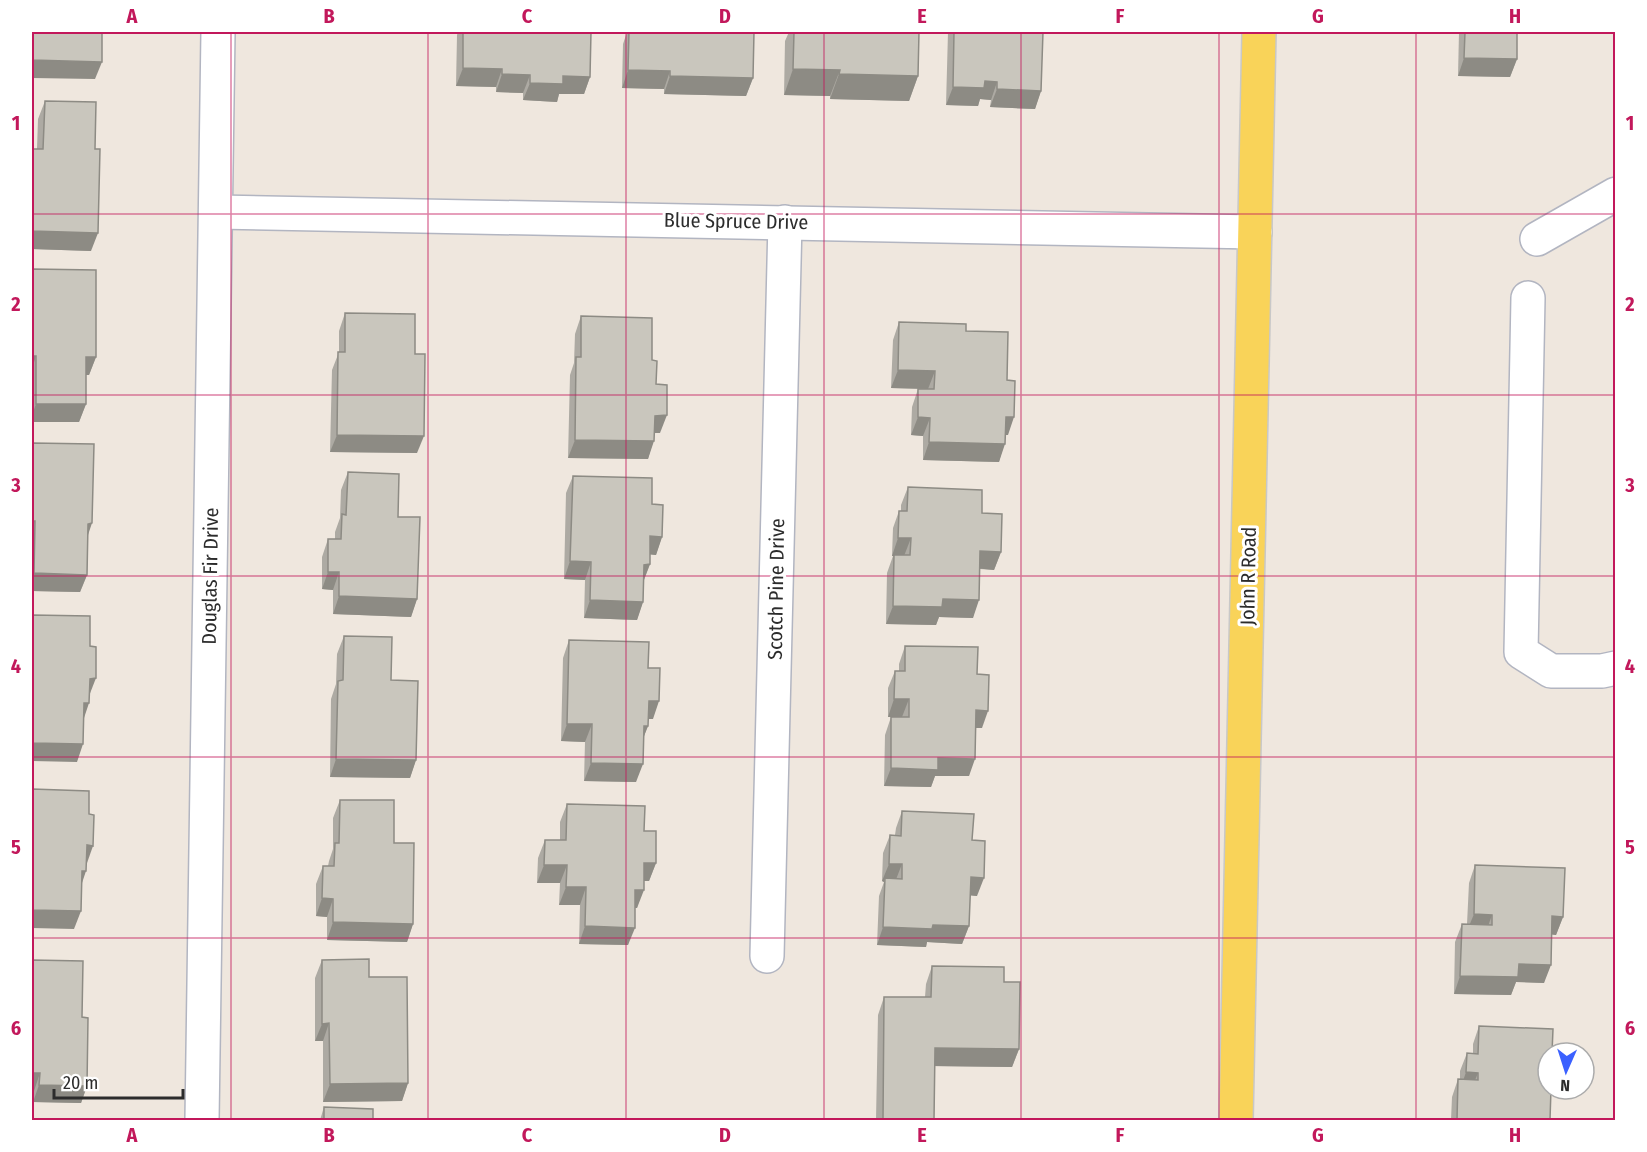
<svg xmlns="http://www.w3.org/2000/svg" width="1647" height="1152" font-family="'Fira Sans Condensed',sans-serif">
	<rect width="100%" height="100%" fill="#efe7de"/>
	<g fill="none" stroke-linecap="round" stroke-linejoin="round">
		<defs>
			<g id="minor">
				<path d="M 217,212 L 1255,232"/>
				<path d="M 1537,239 L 1616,194"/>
				<path d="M 1528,298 L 1521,652 L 1551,671 L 1602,671 L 1616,668"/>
				<path d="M 767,956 L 785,222"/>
				<path d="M 202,1120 L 218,32"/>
			</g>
			<path id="major" d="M 1236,1120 L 1259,32"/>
		</defs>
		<use href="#minor" stroke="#b2b5c1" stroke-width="36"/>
		<use href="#major" stroke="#c8c8c8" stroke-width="36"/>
		<use href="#minor" stroke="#fff" stroke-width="33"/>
		<use href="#major" stroke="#f9d359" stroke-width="33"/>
	</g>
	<g fill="#adaaa3">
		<path d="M 458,32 L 591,32 L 590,77 L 584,94 L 559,94 L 557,102 L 523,100 L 523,93 L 496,92 L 496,87 L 456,86 L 457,35 Z"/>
		<path d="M 627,32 L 754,32 L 753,78 L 746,96 L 664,94 L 664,89 L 622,88 L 623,44 Z"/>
		<path d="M 789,32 L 919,32 L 918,76 L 909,101 L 830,99 L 830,96 L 784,95 L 785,41 Z"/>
		<path d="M 948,32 L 1043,32 L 1041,91 L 1035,109 L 990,107 L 991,100 L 980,99 L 978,106 L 946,105 Z"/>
		<path d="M 1459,32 L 1517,32 L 1517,59 L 1510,77 L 1458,76 Z"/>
		<path d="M 45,101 L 91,251 L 32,249 L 32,149 L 37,149 L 38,119 Z"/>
		<path d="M 32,269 L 96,357 L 89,375 L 86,375 L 86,404 L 79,422 L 32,422 Z"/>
		<path d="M 345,313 L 415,354 L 417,453 L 330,452 L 332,370 L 339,352 L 339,331 Z"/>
		<path d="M 581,316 L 652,360 L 656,384 L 660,433 L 655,433 L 648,459 L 568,458 L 570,375 L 574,363 L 575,334 Z"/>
		<path d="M 899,322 L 966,331 L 1007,380 L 1008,435 L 1006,435 L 999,462 L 923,460 L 923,436 L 911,435 L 912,407 L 918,389 L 928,389 L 891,388 L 893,340 Z"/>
		<path d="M 32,443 L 88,536 L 87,575 L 80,592 L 32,591 Z"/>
		<path d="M 348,472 L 398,517 L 417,599 L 411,617 L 333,614 L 333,590 L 322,589 L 322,557 L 328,539 L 335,539 L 335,532 L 340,518 L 341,490 Z"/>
		<path d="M 573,476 L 652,504 L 662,537 L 656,555 L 650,554 L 650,564 L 644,580 L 643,602 L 637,620 L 584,618 L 585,580 L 564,579 L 566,493 Z"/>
		<path d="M 908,487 L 982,513 L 1001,552 L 994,570 L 980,569 L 973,618 L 939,617 L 936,625 L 886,624 L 887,573 L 893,556 L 892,556 L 893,528 L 899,511 L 901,511 L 901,505 Z"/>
		<path d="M 344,636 L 391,680 L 416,760 L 410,778 L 330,777 L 331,699 L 336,684 L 337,654 Z"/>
		<path d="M 569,640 L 648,668 L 653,719 L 648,719 L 648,726 L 643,738 L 636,782 L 584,781 L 585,742 L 561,741 L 563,658 Z"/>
		<path d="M 905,646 L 977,674 L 982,728 L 975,728 L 969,776 L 935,776 L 931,787 L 884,786 L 885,735 L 891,717 L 888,717 L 888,688 L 895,671 L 899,671 L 899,664 Z"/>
		<path d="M 340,800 L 394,843 L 413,924 L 407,942 L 327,940 L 327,917 L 316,916 L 316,884 L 323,866 L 328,866 L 329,861 L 333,849 L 333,818 Z"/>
		<path d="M 567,804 L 644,831 L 656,863 L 649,881 L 644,881 L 637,908 L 635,908 L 628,945 L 579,944 L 580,905 L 559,905 L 560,883 L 537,883 L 538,858 L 545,840 L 560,840 L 560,822 Z"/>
		<path d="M 902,811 L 972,840 L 977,896 L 970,895 L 969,926 L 962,944 L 927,942 L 926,947 L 877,945 L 879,896 L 884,882 L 882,881 L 883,853 L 890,835 L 895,835 L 896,828 Z"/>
		<path d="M 1475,865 L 1563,917 L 1556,935 L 1552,934 L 1544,983 L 1516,982 L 1511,995 L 1454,994 L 1455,942 L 1462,924 L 1467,924 L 1469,883 Z"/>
		<path d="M 32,960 L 82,1017 L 87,1086 L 81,1103 L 33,1102 L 34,1091 L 32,1091 Z"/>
		<path d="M 322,960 L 369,977 L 408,1083 L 402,1101 L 323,1102 L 323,1041 L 315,1041 L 315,978 Z"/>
		<path d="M 932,966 L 1004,982 L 1019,1049 L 1012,1067 L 935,1066 L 934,1120 L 876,1120 L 878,1015 L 884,997 L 925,997 L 926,984 Z"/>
		<path d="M 1479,1026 L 1550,1120 L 1451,1120 L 1452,1097 L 1458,1079 L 1460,1080 L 1460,1071 L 1467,1053 L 1473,1054 L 1473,1044 Z"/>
		<path d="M 324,1107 L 373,1120 L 320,1120 Z"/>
	</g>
	<g fill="#8d8b84">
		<path d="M 1464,58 L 1517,59 L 1510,77 L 1458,76 Z"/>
		<path d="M 32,60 L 102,62 L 95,79 L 32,78 Z"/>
		<path d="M 463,68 L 502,69 L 496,87 L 456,86 Z"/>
		<path d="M 793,69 L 840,70 L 830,96 L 784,95 Z"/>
		<path d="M 628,70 L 670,71 L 664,89 L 622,88 Z"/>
		<path d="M 502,74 L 530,75 L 523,93 L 496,92 Z"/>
		<path d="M 839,74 L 918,76 L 909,101 L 830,99 Z"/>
		<path d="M 563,76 L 590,77 L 584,94 L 559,94 L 557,102 L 523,100 L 530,83 Z"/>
		<path d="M 670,76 L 753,78 L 746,96 L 664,94 Z"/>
		<path d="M 985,81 L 997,82 L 991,100 L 980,99 L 978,106 L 946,105 L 953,87 Z"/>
		<path d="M 997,89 L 1041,91 L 1035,109 L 990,107 Z"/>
		<path d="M 32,231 L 98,233 L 91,251 L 32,249 Z"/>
		<path d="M 32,356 L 36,356 L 32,369 Z"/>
		<path d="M 86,357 L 96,357 L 89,375 L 80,375 Z"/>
		<path d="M 898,370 L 935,371 L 928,389 L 891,388 Z"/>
		<path d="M 36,404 L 86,404 L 79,422 L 32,422 L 32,415 Z"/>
		<path d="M 667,415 L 660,433 L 649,433 L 655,416 Z"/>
		<path d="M 918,417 L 930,418 L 923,436 L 911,435 Z"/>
		<path d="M 1006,417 L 1014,417 L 1008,435 L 1000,435 Z"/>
		<path d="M 337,435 L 424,436 L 417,453 L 330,452 Z"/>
		<path d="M 575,440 L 654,441 L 648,459 L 568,458 Z"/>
		<path d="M 929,442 L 1005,444 L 999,462 L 923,460 Z"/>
		<path d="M 32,521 L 35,521 L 32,531 Z"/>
		<path d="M 92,523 L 86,541 L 88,524 Z"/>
		<path d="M 650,536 L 662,537 L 656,555 L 644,554 Z"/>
		<path d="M 898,538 L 911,538 L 904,556 L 892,556 Z"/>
		<path d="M 980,551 L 1001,552 L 994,570 L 974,568 Z"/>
		<path d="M 570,561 L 591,562 L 585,580 L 564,579 Z"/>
		<path d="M 650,564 L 643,582 L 644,565 Z"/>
		<path d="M 328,572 L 339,572 L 333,590 L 322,589 Z"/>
		<path d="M 34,573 L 87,575 L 80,592 L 32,591 L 32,579 Z"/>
		<path d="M 339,596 L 417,599 L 411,617 L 333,614 Z"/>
		<path d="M 943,599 L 979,600 L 973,618 L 939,617 L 936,625 L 886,624 L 893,606 Z"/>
		<path d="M 590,600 L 643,602 L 637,620 L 584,618 Z"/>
		<path d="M 96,678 L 89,696 L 90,679 Z"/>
		<path d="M 894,699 L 909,699 L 902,717 L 888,717 Z"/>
		<path d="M 649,701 L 659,701 L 653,719 L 642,719 Z"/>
		<path d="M 84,703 L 89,703 L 83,721 Z"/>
		<path d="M 976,710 L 988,711 L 982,728 L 969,728 Z"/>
		<path d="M 567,724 L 592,724 L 585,742 L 561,741 Z"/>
		<path d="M 644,726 L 648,726 L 641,744 Z"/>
		<path d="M 32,743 L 83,744 L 77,762 L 32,761 Z"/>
		<path d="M 938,758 L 975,759 L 969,776 L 935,776 L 931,787 L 884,786 L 891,768 Z"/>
		<path d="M 336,759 L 416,760 L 410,778 L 330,777 Z"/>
		<path d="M 591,763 L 643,764 L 636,782 L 584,781 Z"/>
		<path d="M 87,845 L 93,846 L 87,863 Z"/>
		<path d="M 644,863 L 656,863 L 649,881 L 637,881 Z"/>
		<path d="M 889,864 L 902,864 L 895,882 L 885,878 L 884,882 L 882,881 Z"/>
		<path d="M 544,865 L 567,865 L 560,883 L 537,883 Z"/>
		<path d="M 82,871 L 86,871 L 80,889 Z"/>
		<path d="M 971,877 L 984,878 L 977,896 L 965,895 Z"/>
		<path d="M 566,887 L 586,887 L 580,905 L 559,905 Z"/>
		<path d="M 635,890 L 644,890 L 637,908 L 629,907 Z"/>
		<path d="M 322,898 L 333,899 L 327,917 L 316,916 Z"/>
		<path d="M 32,910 L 81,911 L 74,929 L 32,928 Z"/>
		<path d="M 1474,914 L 1492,915 L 1486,932 L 1467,931 Z"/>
		<path d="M 1552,916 L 1563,917 L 1556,935 L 1546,934 Z"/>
		<path d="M 333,922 L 413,924 L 407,942 L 327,940 Z"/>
		<path d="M 933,925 L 969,926 L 962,944 L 927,942 L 926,947 L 877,945 L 883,927 Z"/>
		<path d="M 585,926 L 635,928 L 628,945 L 579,944 Z"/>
		<path d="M 1519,964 L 1551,965 L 1544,983 L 1516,982 L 1511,995 L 1454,994 L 1460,976 Z"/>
		<path d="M 329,1023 L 323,1041 L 315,1041 L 322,1024 Z"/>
		<path d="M 935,1048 L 1019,1049 L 1012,1067 L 929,1066 Z"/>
		<path d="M 1466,1072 L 1478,1073 L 1471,1090 L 1460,1090 Z"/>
		<path d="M 32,1073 L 40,1073 L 34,1091 L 32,1091 Z"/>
		<path d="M 408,1083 L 402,1101 L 323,1102 L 330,1084 Z"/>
		<path d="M 39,1085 L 87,1086 L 81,1103 L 33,1102 Z"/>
	</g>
	<g fill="#c9c6bd" stroke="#8d8b84" stroke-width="1.5">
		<path d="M 32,32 L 102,32 L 102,62 L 32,60 Z"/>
		<path d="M 463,32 L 591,32 L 590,77 L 563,76 L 563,84 L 530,83 L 530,75 L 502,74 L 502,69 L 463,68 Z"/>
		<path d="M 629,32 L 754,32 L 753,78 L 670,76 L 670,71 L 628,70 Z"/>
		<path d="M 794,32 L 919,32 L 918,76 L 839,74 L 840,70 L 793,69 Z"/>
		<path d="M 954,32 L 1043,32 L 1041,91 L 997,89 L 997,82 L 985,81 L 984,88 L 953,87 Z"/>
		<path d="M 1465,32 L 1517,32 L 1517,59 L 1464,58 Z"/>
		<path d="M 45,101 L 96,102 L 95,149 L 100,149 L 98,233 L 32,231 L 32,149 L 43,149 Z"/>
		<path d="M 32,269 L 96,270 L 96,357 L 86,357 L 86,404 L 36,404 L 36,356 L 32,356 Z"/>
		<path d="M 345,313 L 415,314 L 415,354 L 425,354 L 424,436 L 337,435 L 338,352 L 345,352 Z"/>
		<path d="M 581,316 L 652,318 L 652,360 L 657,361 L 656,384 L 667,385 L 667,415 L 655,416 L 654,441 L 575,440 L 576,357 L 581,357 Z"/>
		<path d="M 899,322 L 966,324 L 966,331 L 1008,332 L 1007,380 L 1015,381 L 1014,417 L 1006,417 L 1005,444 L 929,442 L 930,418 L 918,417 L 918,389 L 934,389 L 935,371 L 898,370 Z"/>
		<path d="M 32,443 L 94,444 L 92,523 L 88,524 L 87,575 L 34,573 L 35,521 L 32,521 Z"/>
		<path d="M 348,472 L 399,474 L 398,517 L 420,517 L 417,599 L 339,596 L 339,572 L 328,572 L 328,539 L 341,539 L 342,514 L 346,515 Z"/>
		<path d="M 573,476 L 652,478 L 652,504 L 663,505 L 662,537 L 650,536 L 650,564 L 644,565 L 643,602 L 590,600 L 591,562 L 570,561 Z"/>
		<path d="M 908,487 L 982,490 L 982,513 L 1002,514 L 1001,552 L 980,551 L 979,600 L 943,599 L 942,607 L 893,606 L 894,555 L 910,555 L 911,538 L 898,538 L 899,511 L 907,511 Z"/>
		<path d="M 32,615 L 90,616 L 90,646 L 96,647 L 96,678 L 90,679 L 89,703 L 84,703 L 83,744 L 32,743 Z"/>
		<path d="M 344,636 L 392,637 L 391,680 L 418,681 L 416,760 L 336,759 L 338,681 L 343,680 Z"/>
		<path d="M 569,640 L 649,642 L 648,668 L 660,668 L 659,701 L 649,701 L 648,726 L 644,726 L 643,764 L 591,763 L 592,724 L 567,724 Z"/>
		<path d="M 905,646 L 978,647 L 977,674 L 989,675 L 988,711 L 976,710 L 975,759 L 938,758 L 938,770 L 891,768 L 891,717 L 909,717 L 909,699 L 894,699 L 895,671 L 905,671 Z"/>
		<path d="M 32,789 L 89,791 L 89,814 L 94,815 L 93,846 L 87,845 L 86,871 L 82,871 L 81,911 L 32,910 Z"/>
		<path d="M 340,800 L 394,800 L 394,843 L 414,843 L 413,924 L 333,922 L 333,899 L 322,898 L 323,866 L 334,866 L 335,843 L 339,843 Z"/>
		<path d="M 567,804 L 645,806 L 644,831 L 656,831 L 656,863 L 644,863 L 644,890 L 635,890 L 635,928 L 585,926 L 586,887 L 566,887 L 567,865 L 544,865 L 545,840 L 566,840 Z"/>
		<path d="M 902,811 L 974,814 L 972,840 L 985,841 L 984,878 L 971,877 L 969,926 L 933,925 L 932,929 L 883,927 L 885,878 L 902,879 L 902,864 L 889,864 L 890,835 L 901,836 Z"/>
		<path d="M 1475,865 L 1565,868 L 1563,917 L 1552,916 L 1551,965 L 1519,964 L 1518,977 L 1460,976 L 1462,924 L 1492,925 L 1492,915 L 1474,914 Z"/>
		<path d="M 369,959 L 369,977 L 407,977 L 408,1083 L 330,1084 L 329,1023 L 322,1024 L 322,960 Z"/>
		<path d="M 32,960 L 83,961 L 82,1017 L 88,1018 L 87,1086 L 39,1085 L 40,1073 L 32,1073 Z"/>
		<path d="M 932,966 L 1004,967 L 1004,982 L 1020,982 L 1019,1049 L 935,1048 L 934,1120 L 883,1120 L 884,997 L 931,997 Z"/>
		<path d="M 1479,1026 L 1553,1029 L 1552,1053 L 1548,1053 L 1548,1089 L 1551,1089 L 1550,1120 L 1457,1120 L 1458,1079 L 1478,1080 L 1478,1073 L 1466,1072 L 1467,1053 L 1478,1054 Z"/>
		<path d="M 324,1107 L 373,1109 L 373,1120 L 324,1120 Z"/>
	</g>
	<path fill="none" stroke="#c2185b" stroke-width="1.5" stroke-opacity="0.55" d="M 231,32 L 231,1120M 428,32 L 428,1120M 626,32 L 626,1120M 824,32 L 824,1120M 1021,32 L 1021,1120M 1219,32 L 1219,1120M 1416,32 L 1416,1120M 32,214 L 1616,214M 32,395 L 1616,395M 32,576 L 1616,576M 32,757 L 1616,757M 32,938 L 1616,938"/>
	<g text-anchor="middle" stroke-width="6" stroke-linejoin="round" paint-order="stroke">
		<g font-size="20" fill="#2c2c2c" stroke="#fff">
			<text transform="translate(736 221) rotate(1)" y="7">Blue Spruce Drive</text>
			<text transform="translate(210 576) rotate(-89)" y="7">Douglas Fir Drive</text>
			<text transform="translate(1248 576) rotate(-89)" y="7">John R Road</text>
			<text transform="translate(776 589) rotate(-89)" y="7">Scotch Pine Drive</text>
		</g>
	</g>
	<rect width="1647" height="1152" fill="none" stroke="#ffffff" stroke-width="66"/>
	<g transform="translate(1566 1071) rotate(183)"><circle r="28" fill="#ffffff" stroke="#ababab" stroke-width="1.5"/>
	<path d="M0-4.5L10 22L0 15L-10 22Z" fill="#3b61ff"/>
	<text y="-9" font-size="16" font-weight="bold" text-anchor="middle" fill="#2c2c2c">N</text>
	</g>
	<path d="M54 1089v9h129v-9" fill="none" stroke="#2c2c2c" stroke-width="3"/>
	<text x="63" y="1089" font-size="18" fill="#2c2c2c" stroke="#ffffff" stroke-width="4.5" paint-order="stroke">20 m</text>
	<rect x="33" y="33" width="1581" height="1086" fill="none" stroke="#c2185b" stroke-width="2"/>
	<g font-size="20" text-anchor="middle" font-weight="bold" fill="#c2185b">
		<text x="132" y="23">A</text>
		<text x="329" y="23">B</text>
		<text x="527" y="23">C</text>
		<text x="725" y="23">D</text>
		<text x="922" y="23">E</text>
		<text x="1120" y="23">F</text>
		<text x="1318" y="23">G</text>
		<text x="1515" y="23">H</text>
		<text x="16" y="130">1</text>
		<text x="1630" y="130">1</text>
		<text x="16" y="311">2</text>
		<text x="1630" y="311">2</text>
		<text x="16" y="492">3</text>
		<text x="1630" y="492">3</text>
		<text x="16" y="673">4</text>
		<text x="1630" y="673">4</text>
		<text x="16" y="854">5</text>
		<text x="1630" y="854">5</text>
		<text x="16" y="1035">6</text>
		<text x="1630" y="1035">6</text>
		<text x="132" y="1142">A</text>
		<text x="329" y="1142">B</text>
		<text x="527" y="1142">C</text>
		<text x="725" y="1142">D</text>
		<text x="922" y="1142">E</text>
		<text x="1120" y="1142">F</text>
		<text x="1318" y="1142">G</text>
		<text x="1515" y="1142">H</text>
	</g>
</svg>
